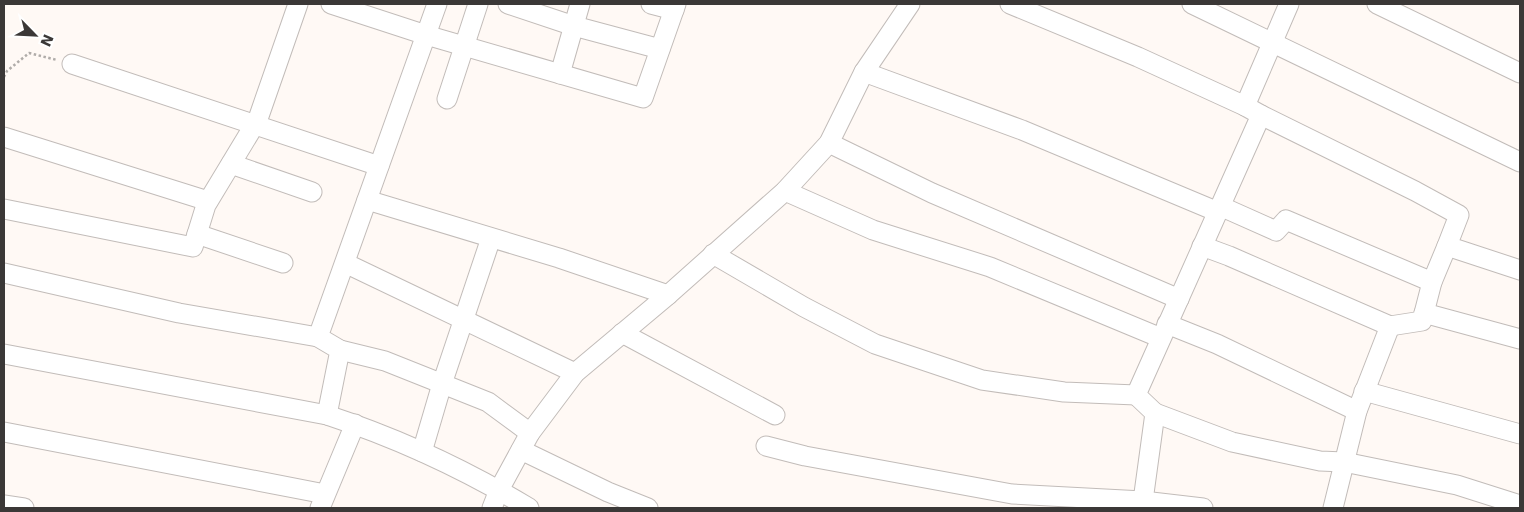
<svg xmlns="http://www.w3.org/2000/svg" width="1524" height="512" font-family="'DejaVu Sans',sans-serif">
	<rect width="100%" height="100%" fill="#fff9f5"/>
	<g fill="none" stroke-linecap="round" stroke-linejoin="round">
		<defs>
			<g id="minor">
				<path d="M 331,4 L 426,35 L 643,98 L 676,4"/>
				<path d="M 508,4 L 574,26 L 660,49"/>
				<path d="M 651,4 L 674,10"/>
				<path d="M 1010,4 L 1138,57 L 1245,106"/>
				<path d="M 1192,4 L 1520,162"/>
				<path d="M 1377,4 L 1520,73"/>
				<path d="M 72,64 L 379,166"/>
				<path d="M 864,72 L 1022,130 L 1218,212"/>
				<path d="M 560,74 L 580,4"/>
				<path d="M 447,99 L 478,4"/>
				<path d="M 1261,115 L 1415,191 L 1459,215 L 1447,246 L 1520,270"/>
				<path d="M 4,137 L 208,201"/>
				<path d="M 829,143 L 932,193 L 1179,299"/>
				<path d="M 231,164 L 312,192"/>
				<path d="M 785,191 L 873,230 L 990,267 L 1161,338"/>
				<path d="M 367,200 L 559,258 L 668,295"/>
				<path d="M 1220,206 L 1276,231 L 1286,220 L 1432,282 L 1447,246"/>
				<path d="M 4,209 L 193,247 L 206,205 L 258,119 L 298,4"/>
				<path d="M 197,234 L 283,263"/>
				<path d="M 1202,246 L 1229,256 L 1390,326 L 1422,321 L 1432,282"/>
				<path d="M 713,254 L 804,307 L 875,344 L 982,380 L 1064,392 L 1136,395"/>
				<path d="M 345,263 L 575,373"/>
				<path d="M 4,273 L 179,313 L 318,337"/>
				<path d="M 1424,313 L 1520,339"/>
				<path d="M 1167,324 L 1217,344 L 1357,411"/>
				<path d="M 622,333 L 775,415"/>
				<path d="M 340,350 L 385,361 L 488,402 L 530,433"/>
				<path d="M 4,354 L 327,415 C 397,438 466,470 529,508"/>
				<path d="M 1364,391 L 1520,434"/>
				<path d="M 1155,413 L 1232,442 L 1320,461 L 1344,462 L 1457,485 L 1520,505"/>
				<path d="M 327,415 L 340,350 L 318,337 L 437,4"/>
				<path d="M 4,432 L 325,494"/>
				<path d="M 766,446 L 805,456 L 1012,494 L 1143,501 L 1203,508"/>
				<path d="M 521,450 L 608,492 L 648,508"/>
				<path d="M 422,452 L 442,384 L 491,238"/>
				<path d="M 4,505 L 24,508"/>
				<path d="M 320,508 L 355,424"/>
				<path d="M 492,508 L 499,490 L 530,433 L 575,373 L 668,295 L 785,191 L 829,143 L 864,72 L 910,4"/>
				<path d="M 1142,508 L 1155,413 L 1136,395 L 1261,115 L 1245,106 L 1289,4"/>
				<path d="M 1333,508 L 1357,411 L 1390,326"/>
			</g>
		</defs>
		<use href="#minor" stroke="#c2bcb9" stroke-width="21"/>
		<path stroke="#b0aca9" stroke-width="2.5" stroke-dasharray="2.5 2.5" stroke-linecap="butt" d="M 4,77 L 7,71 L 29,53 L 57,60"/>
		<use href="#minor" stroke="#fff" stroke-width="19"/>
	</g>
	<rect width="1524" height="512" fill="none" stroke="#3b3837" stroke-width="10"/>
	<g transform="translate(35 35) rotate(114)" stroke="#ffffff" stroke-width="4" paint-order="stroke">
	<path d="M0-4L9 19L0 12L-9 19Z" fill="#3b3837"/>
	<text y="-8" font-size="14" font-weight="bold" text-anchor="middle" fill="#3b3837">N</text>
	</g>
</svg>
